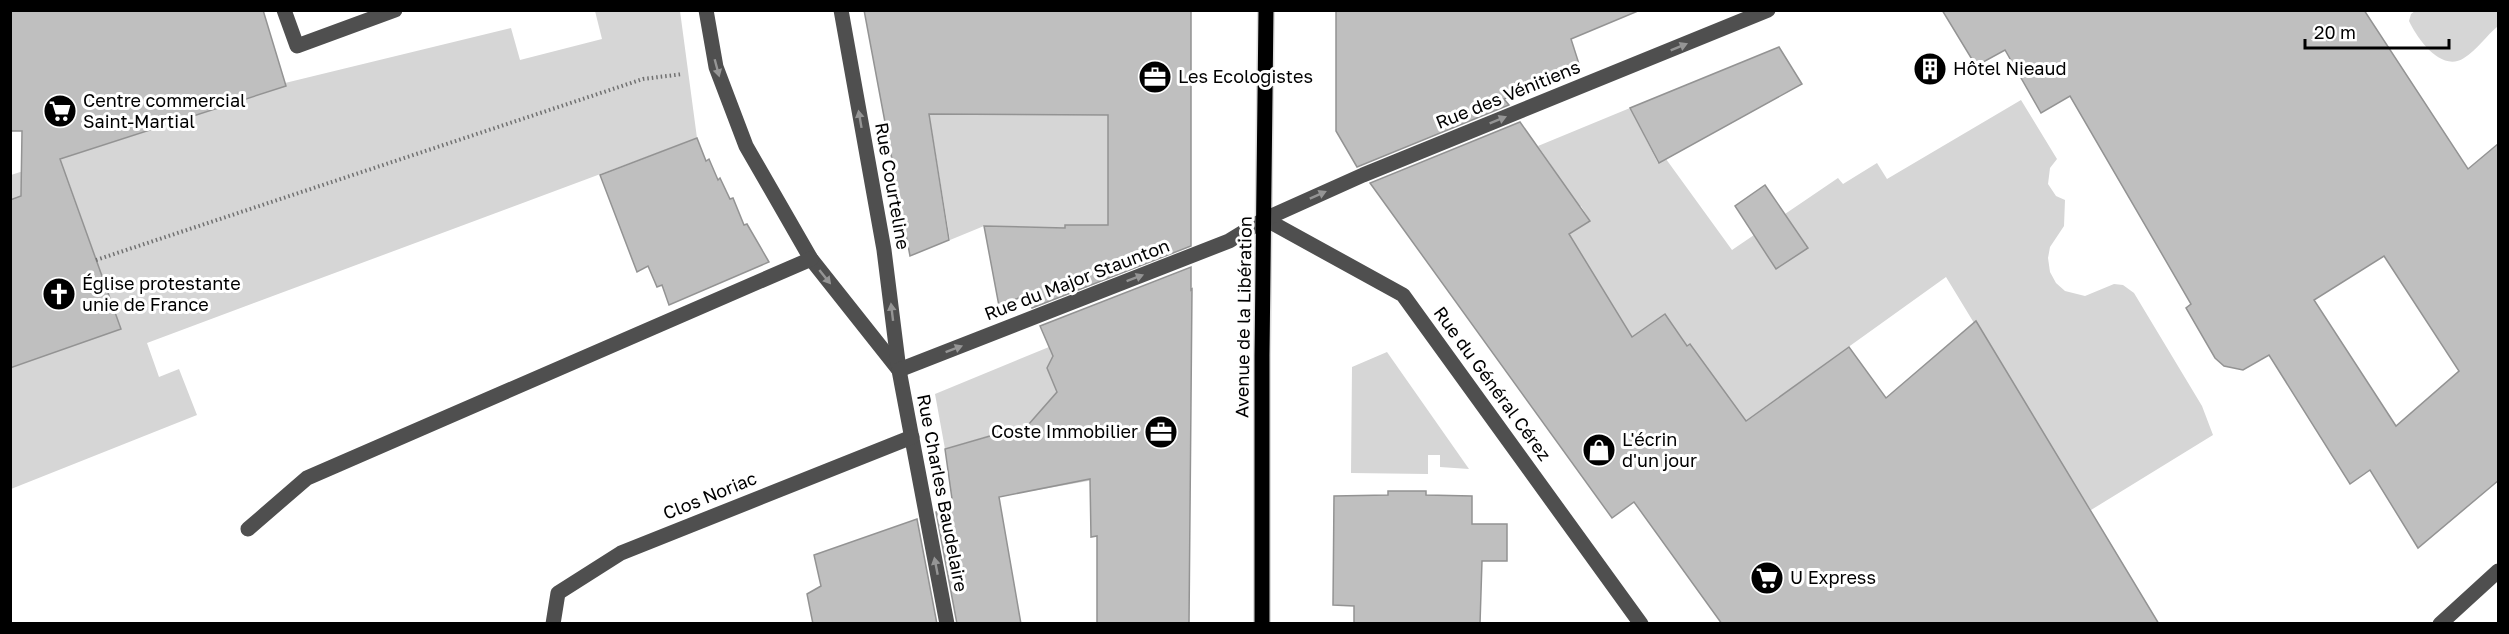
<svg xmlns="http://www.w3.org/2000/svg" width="2509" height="634" font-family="'Golos Text',sans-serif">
	<rect width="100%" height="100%" fill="#fff"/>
	<g fill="#d6d6d6">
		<path d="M 595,11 L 680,11 L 697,138 L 147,343 L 159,377 L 179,369 L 197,415 L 11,489 L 10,368 L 121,329 L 68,180 L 11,200 L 11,175 L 286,86 L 285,83 L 511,28 L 520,60 L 602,39 Z"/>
		<path d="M 2415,11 L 2498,11 L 2498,26 C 2486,36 2477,50 2464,58 C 2441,73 2417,38 2409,21 L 2411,14 Z"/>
		<path d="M 2021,100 L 2057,159 L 2050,168 L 2048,184 L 2056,196 L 2065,200 L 2064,226 L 2050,247 L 2048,258 L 2050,272 L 2056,283 L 2065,291 L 2085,296 L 2114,284 L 2123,285 L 2134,293 L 2202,406 L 2213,435 L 2091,510 L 2053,452 L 1976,321 L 1974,323 L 1946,277 L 1674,472 L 1690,344 L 1687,346 L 1665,315 L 1622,364 L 1561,230 L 1571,233 L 1590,221 L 1581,206 L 1573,211 L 1563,196 L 1558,175 L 1538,146 L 1630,108 L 1658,163 L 1666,159 L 1732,250 L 1754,235 L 1776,269 L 1808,248 L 1785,214 L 1838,178 L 1843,184 L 1877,163 L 1887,179 Z"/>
		<path d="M 929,113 L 1108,115 L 1108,225 L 1066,225 L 1065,228 L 984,226 L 950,240 Z"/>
		<path d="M 1049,347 L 1067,391 L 1053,396 L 1048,402 L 1054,416 L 1105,478 L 1032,491 L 1019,427 L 945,449 L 935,394 Z"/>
		<path d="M 1387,352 L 1469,469 L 1440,467 L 1440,455 L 1428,455 L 1428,474 L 1351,473 L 1352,367 Z"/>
	</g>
	<g fill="#bfbfbf" stroke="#939393" stroke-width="1.5" fill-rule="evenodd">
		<path d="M 10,10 L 263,10 L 286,86 L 60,159 L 121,329 L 10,368 L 10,200 L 21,196 L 22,131 L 10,131 Z"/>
		<path d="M 864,10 L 1191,10 L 1191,246 L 1032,308 L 1026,295 L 999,306 L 984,226 L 1065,228 L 1065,225 L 1108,225 L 1108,115 L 929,114 L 949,240 L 910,256 Z"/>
		<path d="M 1336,10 L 1638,10 L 1638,11 L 1571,39 L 1580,67 L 1504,99 L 1509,105 L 1357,167 L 1336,131 Z"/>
		<path d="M 1942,10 L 2364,10 L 2468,169 L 2499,143 L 2499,480 L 2418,548 L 2370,470 L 2350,484 L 2269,355 L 2243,370 L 2224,366 L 2215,358 L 2186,308 L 2191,304 L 2070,96 L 2041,113 L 2005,50 L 1976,66 ZM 2384,256 L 2459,371 L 2396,426 L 2314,300 Z"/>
		<path d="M 1779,47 L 1802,84 L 1659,163 L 1630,108 Z"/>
		<path d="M 1520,122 L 1590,221 L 1569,234 L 1632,337 L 1665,314 L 1687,346 L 1690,344 L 1746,421 L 1849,347 L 1886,398 L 1976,321 L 2159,624 L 1722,624 L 1634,502 L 1612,518 L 1370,183 Z"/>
		<path d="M 697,138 L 706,161 L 709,159 L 718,180 L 720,178 L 730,199 L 733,198 L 744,225 L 747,224 L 769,262 L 669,305 L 662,285 L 657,287 L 648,266 L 637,272 L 600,175 Z"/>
		<path d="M 1765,185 L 1808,248 L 1776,269 L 1735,206 Z"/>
		<path d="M 1191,267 L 1191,290 L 1192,289 L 1189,624 L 1097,624 L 1097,536 L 1091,537 L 1090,479 L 999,497 L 1021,624 L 957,624 L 936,512 L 953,506 L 945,449 L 1028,425 L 1057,392 L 1047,368 L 1053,356 L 1040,326 Z"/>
		<path d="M 1388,491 L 1426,491 L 1426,495 L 1472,496 L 1472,524 L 1507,524 L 1507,561 L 1482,561 L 1480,624 L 1354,624 L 1354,606 L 1333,605 L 1334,496 L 1388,495 Z"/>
		<path d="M 917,519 L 937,624 L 813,624 L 807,594 L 821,586 L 814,555 Z"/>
	</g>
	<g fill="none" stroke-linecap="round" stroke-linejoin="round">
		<defs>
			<path id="major" d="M 1262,624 L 1262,356 L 1266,10"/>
		</defs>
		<use href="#major" stroke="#dbdbdb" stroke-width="18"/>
		<path stroke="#717171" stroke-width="4" stroke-dasharray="1.5 3" stroke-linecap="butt" d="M 96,260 L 643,79 L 683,74"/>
		<g stroke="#4f4f4f" stroke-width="15">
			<path d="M 284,10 L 297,46 L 395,10"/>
			<path d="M 706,10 L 716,67 L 746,146 L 811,259 L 899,370"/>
			<path d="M 841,10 L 884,250 L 899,370 L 947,624"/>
			<path d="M 1265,219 L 1403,295 L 1641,624"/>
			<path d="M 899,370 L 1229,241 L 1265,219 L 1363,175 L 1768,10"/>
			<path d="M 248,529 L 307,478 L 811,259"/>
			<path d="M 553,624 L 558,593 L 621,553 L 912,437"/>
			<path d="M 2440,624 L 2498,571"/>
		</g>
		<use href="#major" stroke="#000" stroke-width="15"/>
	</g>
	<defs><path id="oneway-solid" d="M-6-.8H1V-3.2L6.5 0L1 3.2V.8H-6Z" transform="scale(1.5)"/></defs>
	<g fill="#959595">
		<use href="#oneway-solid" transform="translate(1679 47) rotate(-22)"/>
		<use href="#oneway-solid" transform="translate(717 68) rotate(75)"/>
		<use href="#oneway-solid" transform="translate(860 119) rotate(-100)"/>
		<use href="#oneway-solid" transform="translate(1498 120) rotate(-22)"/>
		<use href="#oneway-solid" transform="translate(1318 195) rotate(-24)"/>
		<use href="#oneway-solid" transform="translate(825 277) rotate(51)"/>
		<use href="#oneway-solid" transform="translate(1135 278) rotate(-21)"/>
		<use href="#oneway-solid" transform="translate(892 312) rotate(-97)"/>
		<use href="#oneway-solid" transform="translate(954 349) rotate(-21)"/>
		<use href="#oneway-solid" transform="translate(936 566) rotate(-101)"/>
	</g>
	<defs>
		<symbol id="building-disc" viewBox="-11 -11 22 22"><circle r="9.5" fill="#000" stroke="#fff"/><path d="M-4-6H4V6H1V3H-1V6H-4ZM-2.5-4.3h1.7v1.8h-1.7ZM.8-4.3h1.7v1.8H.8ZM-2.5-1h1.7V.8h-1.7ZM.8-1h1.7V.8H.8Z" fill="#fff"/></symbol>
		<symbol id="office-disc" viewBox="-11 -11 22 22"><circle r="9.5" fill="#000" stroke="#fff"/><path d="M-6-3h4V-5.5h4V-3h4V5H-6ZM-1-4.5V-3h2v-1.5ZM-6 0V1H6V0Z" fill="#fff"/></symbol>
		<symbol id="supermarket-disc" viewBox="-11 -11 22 22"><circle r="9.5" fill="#000" stroke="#fff"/><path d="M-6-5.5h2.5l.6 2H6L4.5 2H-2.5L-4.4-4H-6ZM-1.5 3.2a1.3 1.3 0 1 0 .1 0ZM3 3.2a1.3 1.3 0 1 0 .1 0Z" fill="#fff"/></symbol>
		<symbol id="church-disc" viewBox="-11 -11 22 22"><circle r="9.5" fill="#000" stroke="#fff"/><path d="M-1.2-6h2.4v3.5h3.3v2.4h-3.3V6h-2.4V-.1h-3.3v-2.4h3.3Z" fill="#fff"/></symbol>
		<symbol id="shop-disc" viewBox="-11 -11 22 22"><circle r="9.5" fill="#000" stroke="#fff"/><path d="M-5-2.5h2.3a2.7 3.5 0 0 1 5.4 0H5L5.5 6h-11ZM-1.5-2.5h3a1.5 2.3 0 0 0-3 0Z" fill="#fff"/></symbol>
	</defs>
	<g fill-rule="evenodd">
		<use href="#building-disc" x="1911" y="50" width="38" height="38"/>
		<use href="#office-disc" x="1136" y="58" width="38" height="38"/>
		<use href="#supermarket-disc" x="41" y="92" width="38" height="38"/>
		<use href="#church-disc" x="40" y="275" width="38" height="38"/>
		<use href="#office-disc" x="1142" y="413" width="38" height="38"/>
		<use href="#shop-disc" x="1580" y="431" width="38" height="38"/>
		<use href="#supermarket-disc" x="1748" y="559" width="38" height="38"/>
	</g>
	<g text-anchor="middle" stroke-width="6" stroke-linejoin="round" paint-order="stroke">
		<g font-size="18" fill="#000" stroke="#fff" text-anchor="start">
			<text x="1953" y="75">Hôtel Nieaud</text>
			<text x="1178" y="83">Les Ecologistes</text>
			<text x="83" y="107">Centre commercial<tspan x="83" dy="21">Saint-Martial</tspan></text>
			<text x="82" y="290">Église protestante<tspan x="82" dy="21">unie de France</tspan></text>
			<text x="1138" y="438" text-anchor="end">Coste Immobilier</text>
			<text x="1622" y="446">L'écrin<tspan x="1622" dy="21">d'un jour</tspan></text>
			<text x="1790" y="584">U Express</text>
		</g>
		<g font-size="18" fill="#000" stroke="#fff">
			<text transform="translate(1508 95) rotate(-22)" y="6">Rue des Vénitiens</text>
			<text transform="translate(892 186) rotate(80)" y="6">Rue Courteline</text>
			<text transform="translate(1077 280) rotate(-21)" y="6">Rue du Major Staunton</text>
			<text transform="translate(1244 317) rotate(-89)" y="6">Avenue de la Libération</text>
			<text transform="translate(1492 384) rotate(54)" y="6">Rue du Général Cérez</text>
			<text transform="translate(942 493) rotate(79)" y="6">Rue Charles Baudelaire</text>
			<text transform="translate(710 496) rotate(-22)" y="6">Clos Noriac</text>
		</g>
	</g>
	<rect width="2509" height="634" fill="none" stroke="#000000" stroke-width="24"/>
	<path d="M2305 39v9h144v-9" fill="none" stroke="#000000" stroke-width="3"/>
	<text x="2314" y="39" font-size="18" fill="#000000" stroke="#ffffff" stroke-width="4.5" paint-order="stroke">20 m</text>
</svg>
